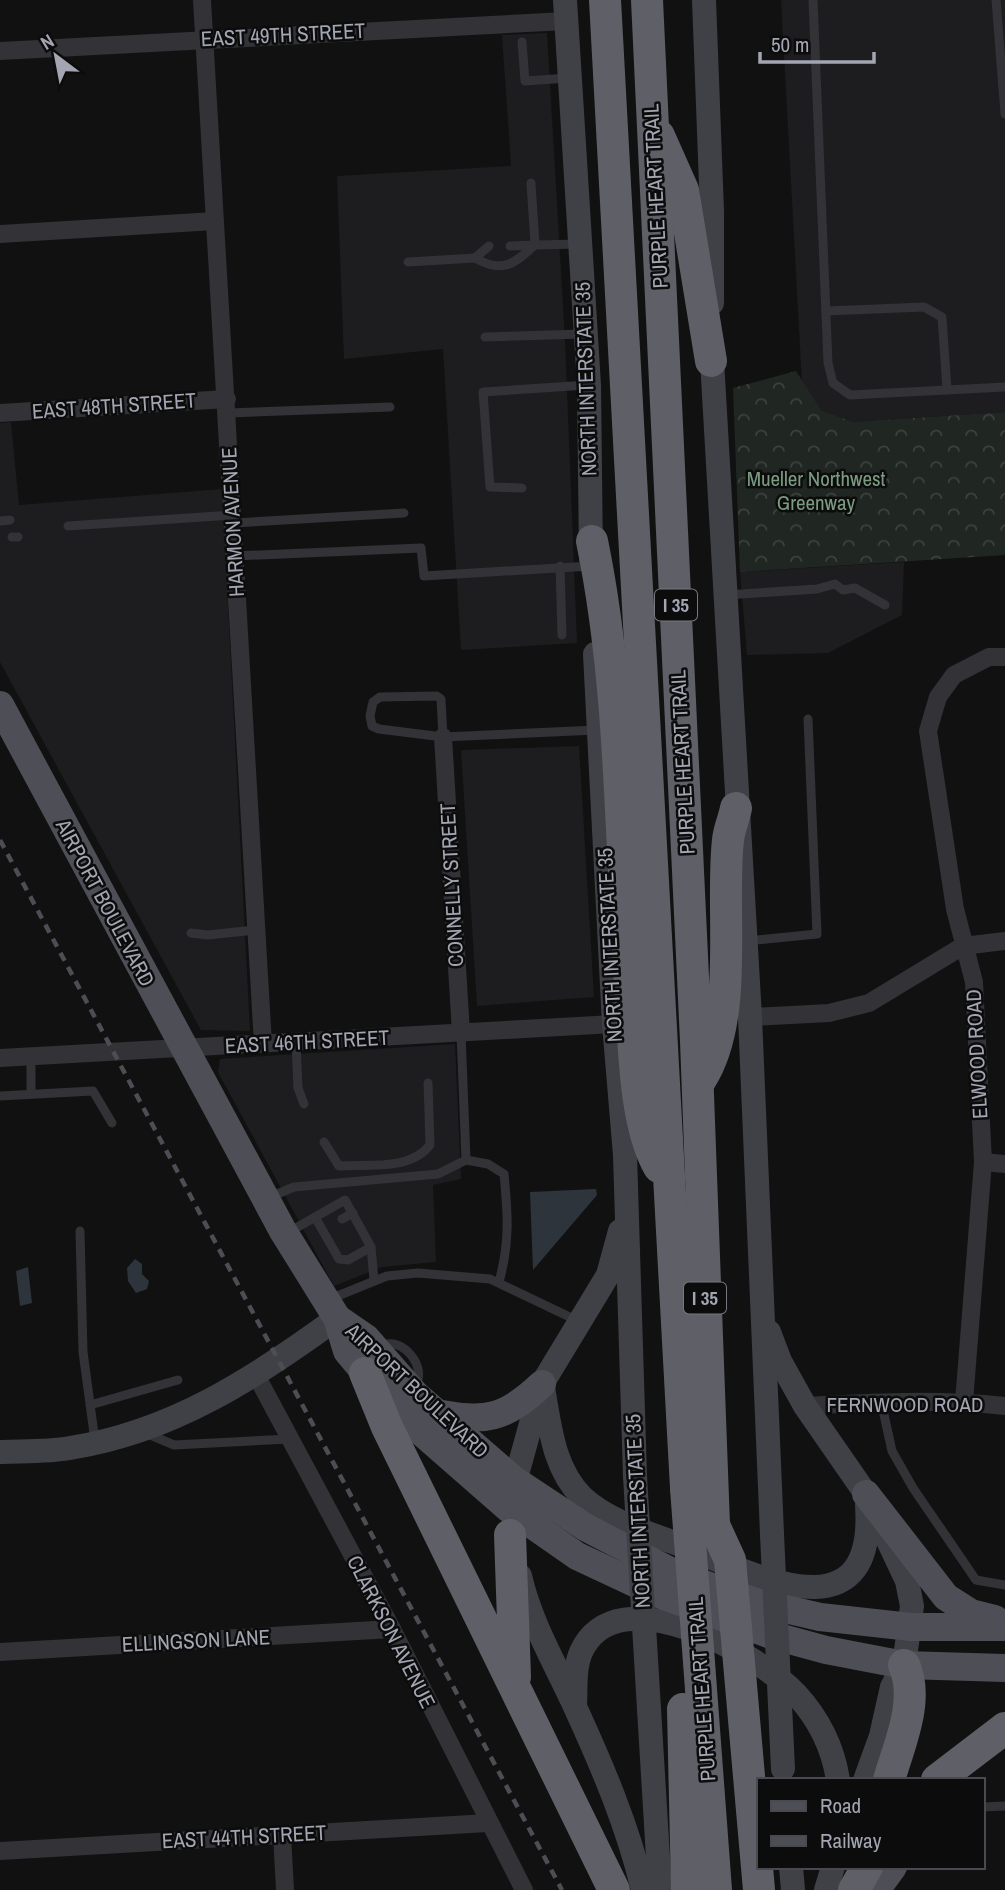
<svg xmlns="http://www.w3.org/2000/svg" width="1005" height="1890" font-family="'Archivo Narrow',sans-serif">
	<defs>
		<pattern id="forest-crowns" width="20" height="18" patternUnits="userSpaceOnUse" patternTransform="scale(1.75)"><rect width="20" height="18" fill="#202621"/><path d="M2 6a3 3 0 1 1 6 0M12 15a3 3 0 1 1 6 0" fill="none" stroke="#3d423f"/></pattern>
	</defs>
	<rect width="100%" height="100%" fill="#111112"/>
	<g fill="#1d1d1f">
		<path d="M 781,0 L 1005,0 L 1005,412 L 853,422 L 821,410 L 802,383 Z"/>
		<path d="M 547,33 L 565,340 L 577,643 L 461,650 L 443,349 L 344,359 L 337,176 L 511,166 L 502,35 Z"/>
		<path d="M 11,422 L 19,505 L 222,489 L 250,1031 L 201,1030 L 0,662 L 0,423 Z"/>
		<path d="M 904,562 L 902,615 L 828,653 L 747,655 L 740,572 Z"/>
		<path d="M 579,746 L 594,997 L 477,1006 L 461,750 Z"/>
		<path d="M 455,1044 L 461,1179 L 433,1185 L 436,1262 L 382,1267 L 334,1286 L 218,1072 L 220,1059 Z"/>
	</g>
	<path fill="url(#forest-crowns)" d="M 796,371 L 821,410 L 853,422 L 1005,412 L 1005,555 L 740,572 L 733,388 Z"/>
	<g fill="#2d343c">
		<path d="M 596,1189 L 597,1195 L 533,1270 L 530,1192 Z"/>
		<path d="M 135,1259 L 142,1264 L 142,1274 L 149,1281 L 147,1289 L 136,1293 L 128,1281 L 127,1268 Z"/>
		<path d="M 28,1267 L 32,1303 L 20,1306 L 16,1271 Z"/>
	</g>
	<g fill="none" stroke-linecap="round" stroke-linejoin="round">
		<g stroke="#323237" stroke-width="9">
			<path d="M 813,0 L 828,363 L 833,383 L 850,395 L 1005,387"/>
			<path d="M 996,0 L 1005,114"/>
			<path d="M 522,42 L 525,81 L 568,78"/>
			<path d="M 531,183 L 535,245 L 580,244"/>
			<path d="M 489,246 L 475,258 C 502,274 514,264 535,245 L 510,246"/>
			<path d="M 408,262 L 475,258"/>
			<path d="M 826,311 L 924,307 L 942,317 L 947,390"/>
			<path d="M 485,337 L 584,334"/>
			<path d="M 228,413 L 390,407"/>
			<path d="M 522,488 L 490,487 L 483,392 L 587,385"/>
			<path d="M 0,521 L 10,520"/>
			<path d="M 234,523 L 404,513"/>
			<path d="M 68,526 L 233,515"/>
			<path d="M 12,537 L 18,537"/>
			<path d="M 235,556 L 421,548 L 424,576 L 591,566"/>
			<path d="M 560,566 L 562,635"/>
			<path d="M 726,595 L 817,589 L 835,584 L 843,590 L 855,588 L 885,605"/>
			<path d="M 443,737 L 441,699 L 437,696 L 380,697 L 373,702 L 370,716 L 372,726 L 379,729 L 443,737 L 597,730"/>
			<path d="M 191,933 L 208,935 L 255,930"/>
			<path d="M 747,941 L 817,934 L 808,719"/>
			<path d="M 461,1033 L 466,1160"/>
			<path d="M 296,1042 L 298,1088 L 304,1104"/>
			<path d="M 31,1057 L 31,1094"/>
			<path d="M 0,1096 L 93,1091 L 112,1123"/>
			<path d="M 324,1142 L 339,1166 C 369,1164 410,1171 430,1145 L 428,1083"/>
			<path d="M 270,1197 L 294,1187 L 438,1174 L 466,1160 L 488,1164 L 504,1174 C 508,1215 510,1242 499,1282"/>
			<path d="M 315,1217 L 339,1259 L 348,1260 L 371,1247"/>
			<path d="M 342,1219 L 353,1213"/>
			<path d="M 80,1231 L 83,1352 L 95,1441"/>
			<path d="M 289,1232 L 345,1200 L 371,1247 L 374,1280"/>
			<path d="M 330,1299 L 387,1276 L 418,1273 L 490,1279 L 578,1321"/>
			<path d="M 380,1347 C 401,1333 430,1369 414,1387"/>
			<path d="M 881,1401 L 892,1451 L 913,1488 L 976,1580 L 1005,1585"/>
			<path d="M 90,1405 L 178,1380"/>
			<path d="M 148,1434 L 174,1445 L 289,1439"/>
			<path d="M 982,1807 L 1005,1806"/>
		</g>
		<g stroke="#323237" stroke-width="18">
			<path d="M 202,0 L 263,1044"/>
			<path d="M 0,51 L 566,21"/>
			<path d="M 0,234 L 215,221"/>
			<path d="M 0,413 L 227,399"/>
			<path d="M 443,737 L 461,1033"/>
			<path d="M 750,1017 L 829,1013 L 869,1003 L 963,946 L 1005,941"/>
			<path d="M 0,1058 L 614,1024"/>
			<path d="M 983,1162 L 1005,1164"/>
			<path d="M 256,1375 L 392,1629 L 524,1890"/>
			<path d="M 964,1402 L 983,1162 L 974,982 L 955,909 L 928,731 L 938,697 L 954,675 L 989,657 L 1005,657"/>
			<path d="M 805,1406 C 872,1402 938,1399 1005,1406"/>
			<path d="M 0,1652 L 392,1629"/>
			<path d="M 282,1835 L 285,1890"/>
			<path d="M 0,1851 L 488,1823"/>
		</g>
		<g stroke="#404147" stroke-width="24">
			<path d="M 565,0 L 589,385 L 591,558"/>
			<path d="M 704,0 L 712,211 L 712,303"/>
			<path d="M 711,343 L 750,1017 L 772,1534"/>
			<path d="M 595,654 L 614,1024 L 625,1155 L 635,1476"/>
			<path d="M 769,1332 L 780,1361 L 805,1406 L 866,1494 L 907,1581 L 912,1606 L 904,1665 L 892,1687 L 881,1736 L 865,1780"/>
			<path d="M 543,1388 C 550,1426 553,1468 582,1497 C 610,1523 653,1534 688,1548 C 756,1576 876,1638 867,1505"/>
			<path d="M 0,1452 C 23,1451 47,1452 70,1448 C 172,1432 255,1378 337,1318"/>
			<path d="M 511,1496 L 542,1384 L 608,1275 L 620,1231"/>
			<path d="M 520,1576 C 531,1624 556,1665 576,1709 C 603,1768 628,1827 643,1890"/>
			<path d="M 575,1705 C 576,1688 574,1668 581,1652 C 617,1573 758,1654 796,1694 C 818,1718 833,1747 838,1780"/>
			<path d="M 649,1709 L 660,1890"/>
			<path d="M 791,1867 L 793,1890"/>
			<path d="M 826,1890 L 833,1867"/>
		</g>
		<g stroke="#4e4f56" stroke-width="28">
			<path d="M 0,705 L 283,1231 L 337,1318 L 347,1351 L 396,1410 L 508,1508 L 577,1556 L 656,1593 L 771,1635 L 826,1650 L 904,1665 L 1005,1668"/>
			<path d="M 337,1318 L 366,1338 L 415,1394 L 514,1480 L 585,1527 L 678,1575 L 759,1603 L 820,1617 L 911,1627 L 1005,1627"/>
			<path d="M 436,1413 C 485,1422 504,1420 542,1384"/>
			<path d="M 866,1494 L 946,1597 L 971,1613 L 995,1619"/>
			<path d="M 876,1890 L 893,1867"/>
		</g>
		<g stroke="#5f6067" stroke-width="32">
			<path d="M 605,0 L 686,1488"/>
			<path d="M 647,0 L 696,1041 L 714,1525"/>
			<path d="M 659,136 L 683,190 L 711,361"/>
			<path d="M 592,541 C 622,687 620,837 630,985 C 634,1038 633,1121 659,1167"/>
			<path d="M 701,1079 C 740,1017 720,911 728,840 C 729,829 734,819 736,808"/>
			<path d="M 365,1373 L 387,1427 L 614,1890"/>
			<path d="M 510,1535 L 515,1677"/>
			<path d="M 889,1780 C 899,1745 920,1700 904,1665"/>
			<path d="M 937,1780 L 1005,1728"/>
			<path d="M 854,1890 L 867,1867"/>
		</g>
		<path stroke="#4d4e54" stroke-width="4.5" stroke-dasharray="9 7" stroke-linecap="butt" d="M 0,840 L 562,1890"/>
		<g stroke="#404147" stroke-width="24">
			<path d="M 635,1476 L 649,1709"/>
			<path d="M 772,1534 L 783,1769"/>
		</g>
		<g stroke="#5f6067" stroke-width="32">
			<path d="M 686,1488 L 716,1890"/>
			<path d="M 714,1525 L 730,1560 L 759,1890"/>
			<path d="M 683,1709 L 687,1890"/>
		</g>
	</g>
	<g text-anchor="middle" stroke-width="5" stroke-linejoin="round" paint-order="stroke">
		<g fill="#0c0c0d" stroke="#767880" stroke-width="2">
			<rect x="655" y="589.5" width="42" height="31" rx="5"/>
			<rect x="684" y="1282.5" width="42" height="31" rx="5"/>
		</g>
		<g font-size="19" font-weight="bold" fill="#a3a6b2">
			<text x="676" y="612">I 35</text>
			<text x="705" y="1305">I 35</text>
		</g>
		<g font-size="21" fill="#a3a6b2" stroke="#0c0c0d">
			<text transform="translate(283 35) rotate(-3)" y="7">EAST 49TH STREET</text>
			<text transform="translate(656 196) rotate(-93)" y="7">PURPLE HEART TRAIL</text>
			<text transform="translate(586 379) rotate(-92)" y="7">NORTH INTERSTATE 35</text>
			<text transform="translate(114 406) rotate(-4)" y="7">EAST 48TH STREET</text>
			<text transform="translate(233 522) rotate(-93)" y="7">HARMON AVENUE</text>
			<text transform="translate(683 762) rotate(-93)" y="7">PURPLE HEART TRAIL</text>
			<text transform="translate(452 885) rotate(-93)" y="7">CONNELLY STREET</text>
			<text transform="translate(105 903) rotate(62)" y="7">AIRPORT BOULEVARD</text>
			<text transform="translate(610 945) rotate(-93)" y="7">NORTH INTERSTATE 35</text>
			<text transform="translate(307 1042) rotate(-3)" y="7">EAST 46TH STREET</text>
			<text transform="translate(977 1054) rotate(-93)" y="7">ELWOOD ROAD</text>
			<text transform="translate(417 1391) rotate(43)" y="7">AIRPORT BOULEVARD</text>
			<text x="905" y="1412">FERNWOOD ROAD</text>
			<text transform="translate(638 1511) rotate(-93)" y="7">NORTH INTERSTATE 35</text>
			<text transform="translate(391 1632) rotate(63)" y="7">CLARKSON AVENUE</text>
			<text transform="translate(196 1641) rotate(-3)" y="7">ELLINGSON LANE</text>
			<text transform="translate(702 1689) rotate(-94)" y="7">PURPLE HEART TRAIL</text>
			<text transform="translate(244 1837) rotate(-3)" y="7">EAST 44TH STREET</text>
		</g>
		<g font-size="21" fill="#7b9c82" stroke="#0c0c0d">
			<text x="816" y="486">Mueller Northwest<tspan x="816" dy="24">Greenway</tspan></text>
		</g>
	</g>
	<rect x="757" y="1778" width="228" height="91" fill="#0c0c0d" stroke="#484a4f" stroke-width="2"/>
	<rect x="771" y="1801" width="35" height="10" fill="#4e4f56" stroke="#484a4f" stroke-width="2"/>
	<text x="820" y="1813" font-size="21" fill="#a3a6b2">Road</text>
	<rect x="771" y="1836" width="35" height="10" fill="#4d4e54" stroke="#484a4f" stroke-width="2"/>
	<text x="820" y="1848" font-size="21" fill="#a3a6b2">Railway</text>
	<g transform="translate(56 56) rotate(328)" stroke="#0c0c0d" stroke-width="5" paint-order="stroke">
	<path d="M0-5L12 26L0 18L-12 26Z" fill="#a3a6b2"/>
	<text y="-10" font-size="19" font-weight="bold" text-anchor="middle" fill="#a3a6b2">N</text>
	</g>
	<path d="M760 52v10h114v-10" fill="none" stroke="#a3a6b2" stroke-width="3.5"/>
	<text x="771" y="52" font-size="21" fill="#a3a6b2" stroke="#0c0c0d" stroke-width="5" paint-order="stroke">50 m</text>
</svg>
